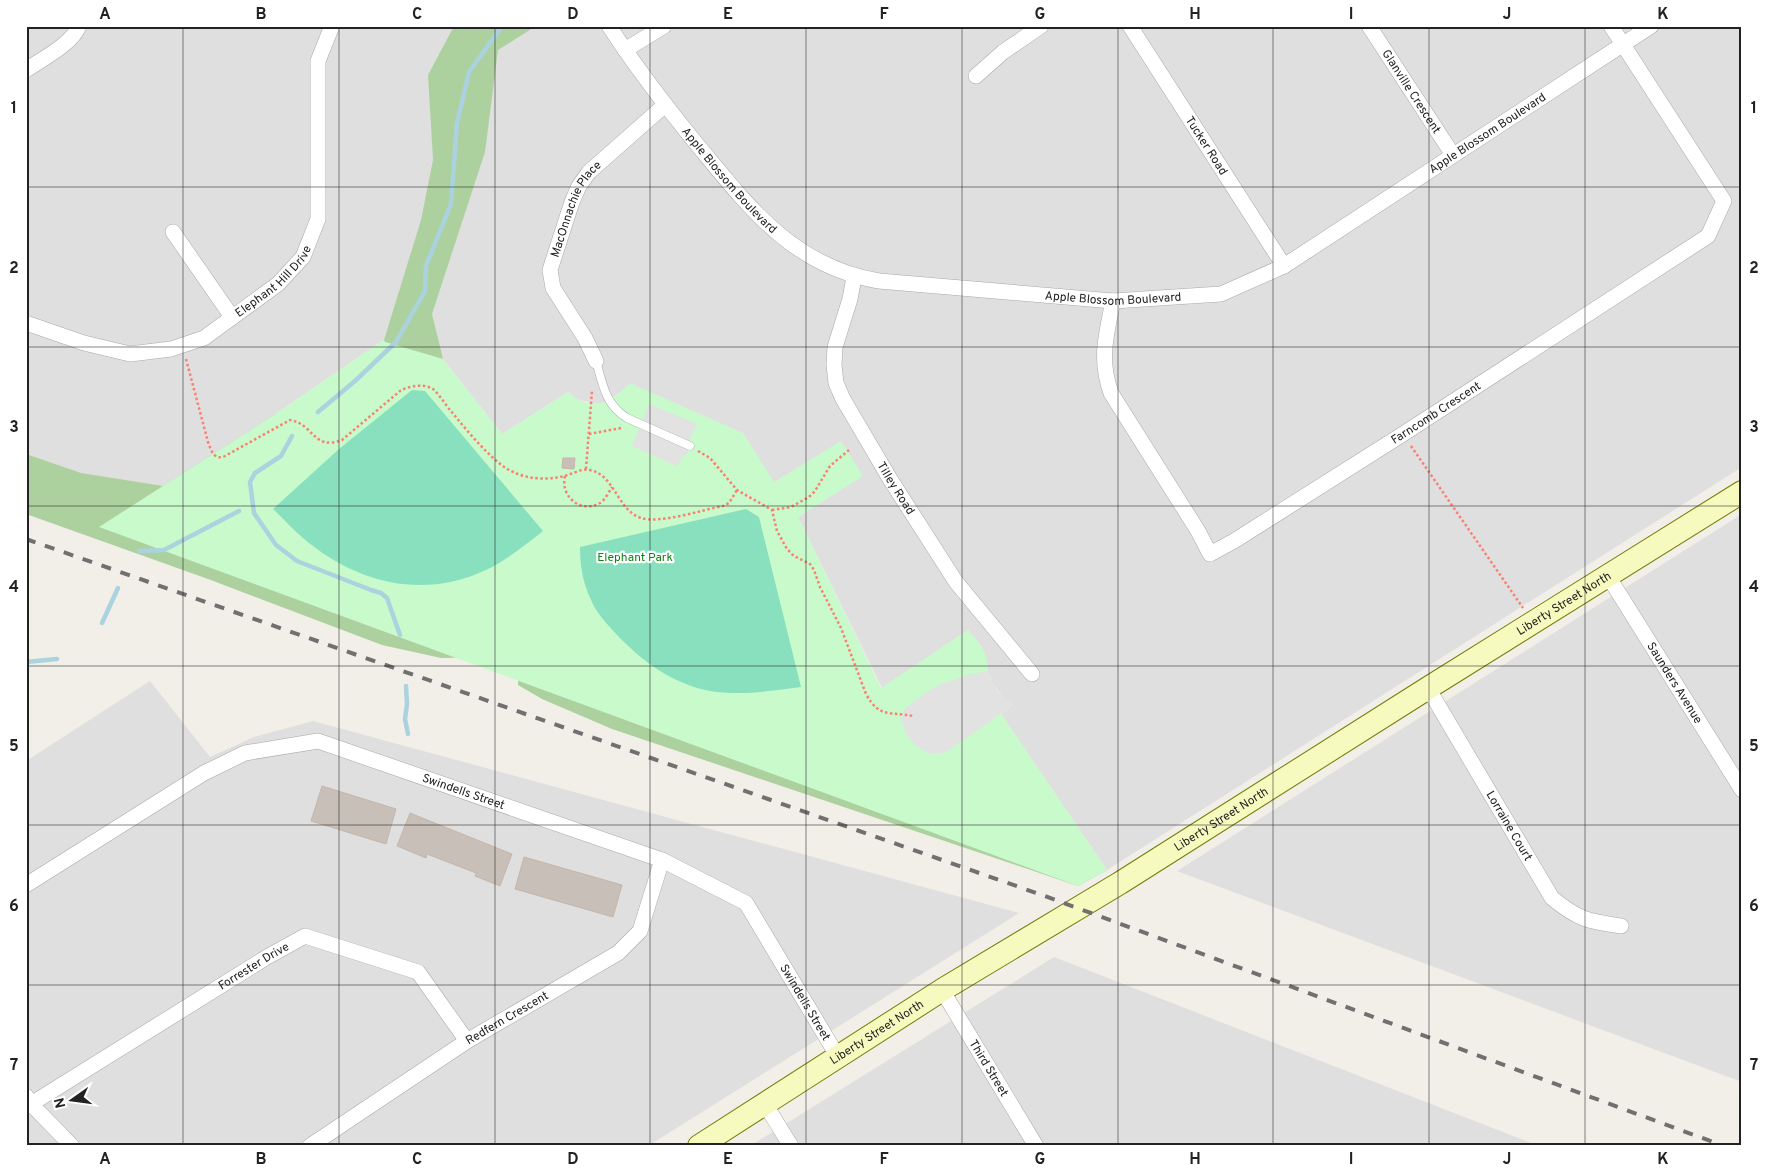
<svg xmlns="http://www.w3.org/2000/svg" width="1768" height="1172" font-family="Overpass,sans-serif">
	<rect width="100%" height="100%" fill="#f2efe9"/>
	<g fill="#e0dfdf">
		<path d="M 26,26 L 1742,26 L 1742,467 L 1107,870 L 1001,714 L 1013,705 L 1003,697 L 993,684 L 987,671 L 987,663 L 968,630 L 882,688 L 798,517 L 862,476 L 774,483 L 743,433 L 623,390 L 606,402 L 596,404 L 576,399 L 568,392 L 502,434 L 443,359 L 382,341 L 277,413 L 99,527 L 26,500 Z"/>
		<path d="M 1742,514 L 1742,1082 L 1177,871 Z"/>
		<path d="M 150,681 L 210,757 L 254,737 L 313,721 L 1019,913 L 648,1146 L 26,1146 L 26,761 Z"/>
		<path d="M 1054,957 L 1539,1146 L 750,1146 Z"/>
	</g>
	<g fill="#add19e">
		<path d="M 454,26 L 536,26 L 498,50 L 485,152 L 432,314 L 443,359 L 438,365 L 396,363 L 384,340 L 421,220 L 433,160 L 428,75 Z"/>
		<path d="M 277,413 L 1107,870 L 1078,886 L 612,729 L 542,699 L 518,685 L 519,667 L 498,657 L 441,658 L 382,645 L 208,579 L 26,514 L 26,454 L 81,473 L 163,486 Z"/>
	</g>
	<path fill="#c8facc" d="M 382,341 L 443,359 L 502,434 L 568,392 C 591,413 611,403 630,383 L 743,433 L 774,482 L 841,441 L 863,476 L 798,517 L 881,688 L 968,630 C 975,638 983,646 986,656 C 988,661 987,666 988,671 C 990,685 1001,698 1013,705 L 1001,714 L 1107,870 L 1078,886 L 99,527 L 277,413 Z"/>
	<g fill="#88e0be">
		<path d="M 412,390 L 425,391 L 543,531 C 525,545 507,560 486,570 C 424,599 361,584 309,543 C 296,533 285,520 273,509 L 339,449 Z"/>
		<path d="M 746,509 L 759,517 L 801,687 C 771,691 740,696 710,691 C 673,684 643,662 617,635 C 608,625 597,614 592,602 C 583,584 580,566 580,547 Z"/>
	</g>
	<g fill="#e2e2e2">
		<path d="M 649,404 L 697,424 L 690,438 L 691,442 L 687,454 L 683,456 L 677,466 L 632,446 Z"/>
		<path d="M 987,671 L 990,679 L 998,692 L 1013,705 L 951,749 L 943,753 L 931,754 L 916,746 L 906,733 L 901,719 L 904,710 L 925,693 L 941,684 L 965,676 Z"/>
	</g>
	<g fill="none" stroke-linecap="round" stroke-linejoin="round">
		<g stroke="#aad3df" stroke-width="4.5">
			<path d="M 318,412 L 355,381 L 396,342 L 425,291 L 426,266 L 451,204 L 457,123 L 469,72 L 502,26"/>
			<path d="M 292,436 L 281,456 L 255,473 L 250,482 L 254,513 L 276,545 L 297,561 L 371,590 L 381,593 L 387,598 L 400,635"/>
			<path d="M 139,551 L 164,550 L 239,511"/>
			<path d="M 102,623 L 118,588"/>
			<path d="M 26,662 L 57,659"/>
			<path d="M 406,686 L 407,704 L 405,719 L 408,734"/>
		</g>
	</g>
	<g fill="#c7bfb8" stroke="#c4b6ab">
		<path d="M 563,458 L 575,458 L 574,469 L 562,468 Z"/>
		<path d="M 322,786 L 396,809 L 386,844 L 311,821 Z"/>
		<path d="M 410,813 L 512,854 L 500,886 L 475,876 L 476,873 L 427,854 L 426,858 L 397,846 Z"/>
		<path d="M 524,857 L 622,885 L 613,917 L 515,889 Z"/>
	</g>
	<g fill="none" stroke-linecap="round" stroke-linejoin="round">
		<defs>
			<path id="service" d="M 596,361 C 603,385 605,404 627,418 L 690,446"/>
			<g id="minor">
				<path id="s1" d="M 609,26 C 637,69 668,109 700,148 C 751,210 795,267 879,281 L 1113,301 L 1221,294 L 1284,266 L 1651,26"/>
				<path id="s2" d="M 1130,26 L 1284,266"/>
				<path id="s3" d="M 1369,26 L 1453,155"/>
				<path d="M 625,50 L 664,26"/>
				<path d="M 26,70 C 42,59 72,44 79,26"/>
				<path d="M 976,76 L 1003,52 L 1041,26"/>
				<path d="M 173,232 L 232,317"/>
				<path id="s4" d="M 854,277 L 850,299 L 835,347 L 834,365 L 836,383 L 843,399 L 890,479 L 956,582 L 1032,674"/>
				<path id="s5" d="M 1113,301 C 1106,336 1099,359 1111,393 L 1198,531 L 1210,554 L 1234,541 L 1403,434 L 1708,236 L 1724,201 L 1611,26"/>
				<path id="s6" d="M 26,323 L 84,343 L 130,354 L 171,349 L 204,338 L 278,284 L 303,257 L 318,219 L 318,61 L 332,26"/>
				<path id="s7" d="M 596,361 L 585,338 L 553,288 L 550,270 L 572,202 L 579,186 L 589,172 L 665,105"/>
				<path id="s8" d="M 1608,576 L 1742,790"/>
				<path id="s9" d="M 1428,688 L 1552,898 C 1579,920 1587,921 1621,926"/>
				<path id="s10" d="M 26,885 L 204,773 L 245,753 L 318,741 L 662,860 L 746,903 L 838,1057"/>
				<path id="s11" d="M 942,990 L 1036,1146"/>
				<path d="M 26,1096 L 31,1104 L 72,1146"/>
				<path id="s12" d="M 31,1104 L 267,957 L 305,936 L 418,972 L 467,1041"/>
				<path d="M 765,1104 L 791,1146"/>
				<path id="s13" d="M 310,1146 L 467,1041 L 618,953 L 640,931 L 662,860"/>
			</g>
			<g id="secondary">
				<path id="s14" d="M 699,1146 L 942,990 L 1120,883 L 1428,688 L 1742,492"/>
			</g>
		</defs>
		<use href="#service" stroke="#a9a9a9" stroke-width="9"/>
		<use href="#minor" stroke="#a9a9a9" stroke-width="16"/>
		<use href="#secondary" stroke="#707d05" stroke-width="24"/>
		<g stroke="#fa8072" stroke-width="2.5" stroke-dasharray="2.5 2.5" stroke-linecap="butt">
			<path d="M 186,359 L 208,442 C 211,451 215,461 225,456 L 290,420 C 314,424 313,451 342,440 L 400,391 C 409,386 423,383 433,389 C 439,394 445,404 450,410 C 465,428 481,448 499,463 C 518,479 544,482 568,475 C 574,473 583,468 590,470 C 615,475 617,510 641,518 C 660,524 702,510 723,506 L 729,503 L 737,490"/>
			<path d="M 589,434 L 621,428"/>
			<path d="M 1411,446 L 1523,608"/>
			<path d="M 698,451 L 710,458 L 737,490 L 772,510 L 777,531 L 787,549 L 794,556 L 810,564 L 814,570 L 820,587 L 841,628 L 866,694 C 880,719 889,711 913,716"/>
			<path d="M 586,469 L 592,391"/>
			<path d="M 565,476 C 560,496 580,514 600,503 C 605,500 609,492 612,487"/>
			<path d="M 772,510 L 791,507 L 809,497 L 815,491 L 830,466 L 849,450"/>
		</g>
		<use href="#service" stroke="#fff" stroke-width="8"/>
		<use href="#minor" stroke="#fff" stroke-width="15"/>
		<use href="#secondary" stroke="#f7fabf" stroke-width="22"/>
		<path stroke="#707070" stroke-width="4" stroke-dasharray="10 10" stroke-linecap="butt" d="M 26,539 L 1042,895 L 1724,1146"/>
	</g>
	<path fill="none" stroke="#222" stroke-width="1" stroke-opacity="0.55" d="M 183,26 L 183,1146M 339,26 L 339,1146M 495,26 L 495,1146M 650,26 L 650,1146M 806,26 L 806,1146M 962,26 L 962,1146M 1118,26 L 1118,1146M 1273,26 L 1273,1146M 1429,26 L 1429,1146M 1585,26 L 1585,1146M 26,187 L 1742,187M 26,347 L 1742,347M 26,506 L 1742,506M 26,666 L 1742,666M 26,825 L 1742,825M 26,985 L 1742,985"/>
	<g text-anchor="middle" stroke-width="4.5" stroke-linejoin="round" paint-order="stroke">
		<g font-size="12" fill="#222" stroke="#fff">
			<text dy="4" stroke="none"><textPath href="#s3" startOffset="78">Glanville Crescent</textPath></text>
			<text dy="4" stroke="none"><textPath href="#s1" startOffset="1036">Apple Blossom Boulevard</textPath></text>
			<text dy="4" stroke="none"><textPath href="#s2" startOffset="142">Tucker Road</textPath></text>
			<text dy="4" stroke="none"><textPath href="#s1" startOffset="196">Apple Blossom Boulevard</textPath></text>
			<text dy="4" stroke="none"><textPath href="#s7" startOffset="170">MacOnnachie Place</textPath></text>
			<text dy="4" stroke="none"><textPath href="#s6" startOffset="275">Elephant Hill Drive</textPath></text>
			<text dy="4" stroke="none"><textPath href="#s1" startOffset="616">Apple Blossom Boulevard</textPath></text>
			<text dy="4" stroke="none"><textPath href="#s5" startOffset="549">Farncomb Crescent</textPath></text>
			<text dy="4" stroke="none"><textPath href="#s4" startOffset="230">Tilley Road</textPath></text>
			<text dy="4" stroke="none"><textPath href="#s14" startOffset="1021">Liberty Street North</textPath></text>
			<text dy="4" stroke="none"><textPath href="#s8" startOffset="126">Saunders Avenue</textPath></text>
			<text dy="4" stroke="none"><textPath href="#s10" startOffset="484">Swindells Street</textPath></text>
			<text dy="4" stroke="none"><textPath href="#s14" startOffset="616">Liberty Street North</textPath></text>
			<text dy="4" stroke="none"><textPath href="#s9" startOffset="160">Lorraine Court</textPath></text>
			<text dy="4" stroke="none"><textPath href="#s12" startOffset="262">Forrester Drive</textPath></text>
			<text dy="4" stroke="none"><textPath href="#s10" startOffset="904">Swindells Street</textPath></text>
			<text dy="4" stroke="none"><textPath href="#s13" startOffset="235">Redfern Crescent</textPath></text>
			<text dy="4" stroke="none"><textPath href="#s14" startOffset="211">Liberty Street North</textPath></text>
			<text dy="4" stroke="none"><textPath href="#s11" startOffset="91">Third Street</textPath></text>
		</g>
		<g font-size="12" fill="#0c8416" stroke="#fff">
			<text x="635" y="561">Elephant Park</text>
		</g>
	</g>
	<rect width="1768" height="1172" fill="none" stroke="#ffffff" stroke-width="55"/>
	<g transform="translate(72 1100) rotate(256)" stroke="#ffffff" stroke-width="4" paint-order="stroke">
	<path d="M0-4L9 19L0 12L-9 19Z" fill="#222222"/>
	<text y="-8" font-size="14" font-weight="bold" text-anchor="middle" fill="#222222">N</text>
	</g>
	<rect x="28" y="28" width="1712" height="1116" fill="none" stroke="#222" stroke-width="2"/>
	<g font-size="16" text-anchor="middle" font-weight="bold" fill="#222">
		<text x="105" y="19">A</text>
		<text x="261" y="19">B</text>
		<text x="417" y="19">C</text>
		<text x="573" y="19">D</text>
		<text x="728" y="19">E</text>
		<text x="884" y="19">F</text>
		<text x="1040" y="19">G</text>
		<text x="1195" y="19">H</text>
		<text x="1351" y="19">I</text>
		<text x="1507" y="19">J</text>
		<text x="1663" y="19">K</text>
		<text x="14" y="113">1</text>
		<text x="1754" y="113">1</text>
		<text x="14" y="273">2</text>
		<text x="1754" y="273">2</text>
		<text x="14" y="432">3</text>
		<text x="1754" y="432">3</text>
		<text x="14" y="592">4</text>
		<text x="1754" y="592">4</text>
		<text x="14" y="751">5</text>
		<text x="1754" y="751">5</text>
		<text x="14" y="911">6</text>
		<text x="1754" y="911">6</text>
		<text x="14" y="1070">7</text>
		<text x="1754" y="1070">7</text>
		<text x="105" y="1164">A</text>
		<text x="261" y="1164">B</text>
		<text x="417" y="1164">C</text>
		<text x="573" y="1164">D</text>
		<text x="728" y="1164">E</text>
		<text x="884" y="1164">F</text>
		<text x="1040" y="1164">G</text>
		<text x="1195" y="1164">H</text>
		<text x="1351" y="1164">I</text>
		<text x="1507" y="1164">J</text>
		<text x="1663" y="1164">K</text>
	</g>
</svg>
